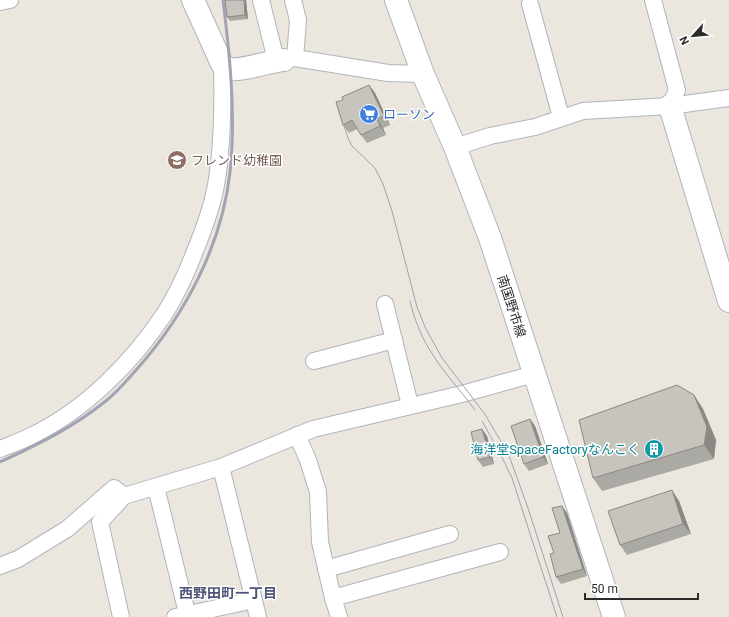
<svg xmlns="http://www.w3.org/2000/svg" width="729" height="617" font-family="Roboto,'Noto Sans JP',sans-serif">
	<rect width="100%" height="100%" fill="#ebe6de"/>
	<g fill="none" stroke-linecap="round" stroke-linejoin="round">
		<defs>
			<g id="street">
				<path d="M 261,0 L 276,60"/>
				<path d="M 653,0 L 677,90 L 670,106"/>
				<path d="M 0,2 L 10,0"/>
				<path d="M 530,4 L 561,117"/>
				<path d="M 295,58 L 388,73 L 423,74"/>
				<path d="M 284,60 L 295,58 L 298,20 L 293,0"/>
				<path d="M 455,147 L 490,136 L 535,127 L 583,111 L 670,106 L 729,98"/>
				<path d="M 385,304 L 410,405"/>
				<path d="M 314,361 L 394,340"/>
				<path d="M 297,435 L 308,460 L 318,492 L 320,542 L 333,598 L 339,617"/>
				<path d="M 0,449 C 10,445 21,441 31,436 C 85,410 132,363 165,313 C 177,294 187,272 195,251 C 204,229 212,208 216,185 C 223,145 223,104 222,64"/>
				<path d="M 221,467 L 258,617"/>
				<path d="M 156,487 L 188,617"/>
				<path d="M 0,566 L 18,559 L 67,529 L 114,488 L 124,496"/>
				<path d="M 326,569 L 450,534"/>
				<path d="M 333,598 L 500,552"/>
				<path d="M 121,617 L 100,522 L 124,496 L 221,467 L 313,429 L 462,394 L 534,374"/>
				<path d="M 175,617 L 254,600"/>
			</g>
			<g id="secondary">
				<path d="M 193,0 L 222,64 C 224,66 227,69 230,69 C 241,71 271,61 284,60"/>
				<path d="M 396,0 L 423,74 L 455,147 L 490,238 L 614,617"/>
				<path d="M 670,106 L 729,301"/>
			</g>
		</defs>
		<use href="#street" stroke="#b2b4bd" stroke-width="18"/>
		<use href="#secondary" stroke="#b2b4bd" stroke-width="24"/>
		<use href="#street" stroke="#fff" stroke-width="16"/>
		<use href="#secondary" stroke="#fff" stroke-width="22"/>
		<g stroke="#a2a3b3" stroke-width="1">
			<path d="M 338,107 L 348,138 L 352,146 L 375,168 L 383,184 L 392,211 L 417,307 L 425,327 L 442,358 L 484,413 L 508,453 L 528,508 L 563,617"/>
			<path d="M 410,301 C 414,319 422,339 433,355 C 445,374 461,391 475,410"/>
			<path d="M 482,421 L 501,455 L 512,478 L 557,617"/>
		</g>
		<path stroke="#a2a3b3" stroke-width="3" d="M 0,462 C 39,444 74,427 107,400 C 118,391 127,380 137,369 C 185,315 222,245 230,172 C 236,115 230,57 223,0"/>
	</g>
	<g fill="#aba9a3">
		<path d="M 223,0 L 246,0 L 248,19 L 230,21 L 227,17 L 225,3 Z"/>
		<path d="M 369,85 L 375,93 L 390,125 L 383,128 L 386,135 L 367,143 L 357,129 L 349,133 L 343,125 Z"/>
		<path d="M 694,395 L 703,409 L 716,440 L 714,459 L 602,491 L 593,478 Z"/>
		<path d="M 530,419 L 535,426 L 548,464 L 529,471 L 524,464 Z"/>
		<path d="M 487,436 L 494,464 L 483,467 L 478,460 Z"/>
		<path d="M 679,501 L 691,534 L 627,555 L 620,545 Z"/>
		<path d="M 567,513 L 587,576 L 561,584 L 556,577 L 554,553 Z"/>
	</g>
	<g fill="#8b8984">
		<path d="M 244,0 L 246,0 L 248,19 L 245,15 Z"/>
		<path d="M 369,85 L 375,93 L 390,125 L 384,116 Z"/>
		<path d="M 377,119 L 383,128 L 386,135 L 380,126 Z"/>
		<path d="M 694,395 L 703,409 L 716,440 L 714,459 L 704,445 Z"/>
		<path d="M 530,419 L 535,426 L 548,464 L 543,457 Z"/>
		<path d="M 482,429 L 487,436 L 494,464 L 490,457 Z"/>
		<path d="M 672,490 L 679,501 L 691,534 L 683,524 Z"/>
		<path d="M 562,506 L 567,513 L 587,576 L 583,569 Z"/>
	</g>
	<g fill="#c7c4bd" stroke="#8b8984">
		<path d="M 225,0 L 244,0 L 245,15 L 227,17 Z"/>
		<path d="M 369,85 L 384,116 L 377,119 L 380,126 L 361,135 L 352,120 L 343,125 L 336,102 L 343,100 L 342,97 Z"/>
		<path d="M 677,385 L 694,395 L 707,427 L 704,445 L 593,478 L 579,420 Z"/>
		<path d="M 530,419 L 543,457 L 524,464 L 511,426 Z"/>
		<path d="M 482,429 L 490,457 L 478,460 L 471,432 Z"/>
		<path d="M 672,490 L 683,524 L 620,545 L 608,511 Z"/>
		<path d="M 562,506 L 583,569 L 556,577 L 550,554 L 554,553 L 548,536 L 560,533 L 552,508 Z"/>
	</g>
	<defs>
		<symbol id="supermarket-disc" viewBox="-11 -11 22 22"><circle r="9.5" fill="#3f7fe0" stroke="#fff"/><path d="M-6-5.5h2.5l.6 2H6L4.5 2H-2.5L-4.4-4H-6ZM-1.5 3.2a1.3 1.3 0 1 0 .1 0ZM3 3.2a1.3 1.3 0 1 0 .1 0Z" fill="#fff"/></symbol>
		<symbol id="school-disc" viewBox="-11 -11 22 22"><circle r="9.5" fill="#8d6e63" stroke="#fff"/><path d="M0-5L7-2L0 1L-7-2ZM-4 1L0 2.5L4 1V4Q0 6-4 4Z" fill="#fff"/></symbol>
		<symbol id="building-disc" viewBox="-11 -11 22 22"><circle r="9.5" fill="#0f9aa8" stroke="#fff"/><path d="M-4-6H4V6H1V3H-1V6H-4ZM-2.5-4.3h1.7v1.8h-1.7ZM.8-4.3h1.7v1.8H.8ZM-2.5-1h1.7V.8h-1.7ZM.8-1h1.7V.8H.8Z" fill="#fff"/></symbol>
	</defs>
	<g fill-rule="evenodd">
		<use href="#supermarket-disc" x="358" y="103" width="22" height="22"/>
		<use href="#school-disc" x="166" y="149" width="22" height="22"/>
		<use href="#building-disc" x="643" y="438" width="22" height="22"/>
	</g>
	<g text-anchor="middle" stroke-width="3" stroke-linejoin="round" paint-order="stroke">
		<g font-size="13" fill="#366cbe" stroke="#fff" text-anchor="start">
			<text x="383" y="119">ローソン</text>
		</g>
		<g font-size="13" fill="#785e54" stroke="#fff" text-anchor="start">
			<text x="191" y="165">フレンド幼稚園</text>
		</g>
		<g font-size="13" fill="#2b2b2b" stroke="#fff">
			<text transform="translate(512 306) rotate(72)" y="5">南国野市線</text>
		</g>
		<g font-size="13" fill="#0d838f" stroke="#fff" text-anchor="end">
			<text x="640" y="454">海洋堂SpaceFactoryなんこく</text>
		</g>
		<g font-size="14" font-weight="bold" fill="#4f5577" stroke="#fff">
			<text x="228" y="598">西野田町一丁目</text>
		</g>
	</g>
	<g transform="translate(693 36) rotate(243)" stroke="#ffffff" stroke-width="3" paint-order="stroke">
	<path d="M0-3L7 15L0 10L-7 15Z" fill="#2b2b2b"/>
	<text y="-6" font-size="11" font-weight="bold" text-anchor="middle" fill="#2b2b2b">N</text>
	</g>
	<path d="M585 593v6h113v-6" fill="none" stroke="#2b2b2b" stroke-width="2"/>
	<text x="591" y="593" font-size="12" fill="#2b2b2b" stroke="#ffffff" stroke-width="3" paint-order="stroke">50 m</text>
</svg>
